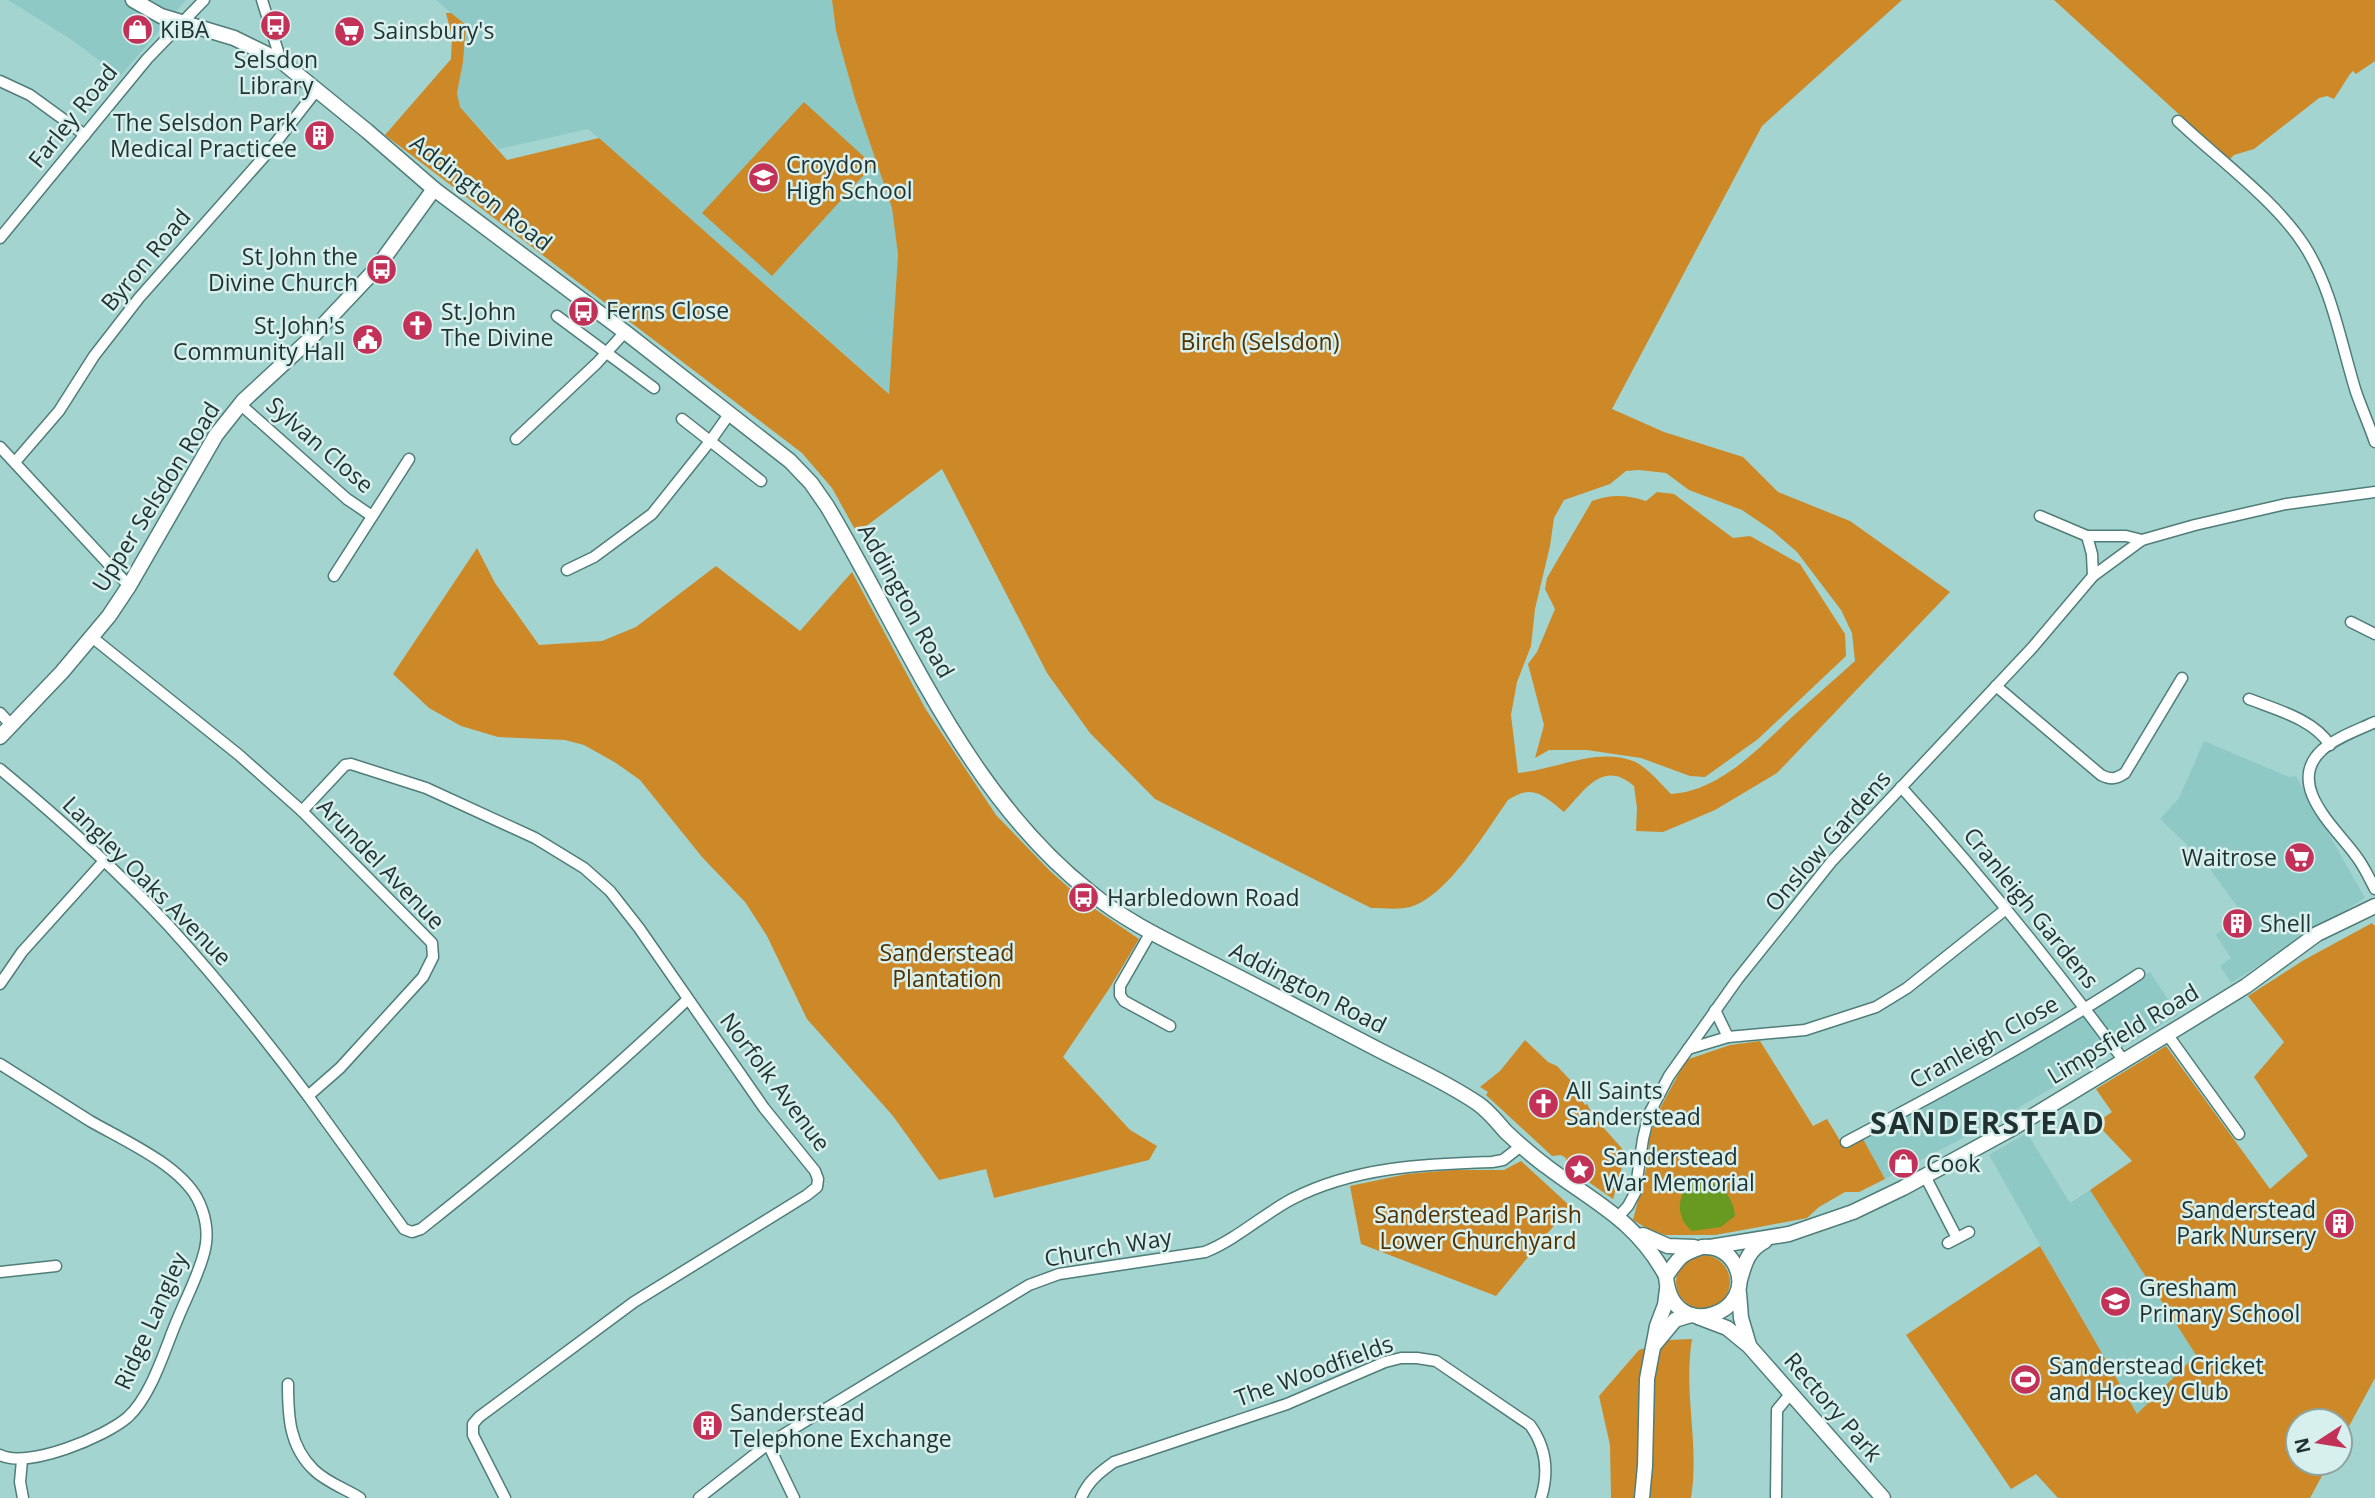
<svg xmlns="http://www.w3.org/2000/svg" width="2375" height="1498" font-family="'Open Sans',sans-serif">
	<rect width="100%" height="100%" fill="#a4d4d0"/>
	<g fill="#8fc9c5">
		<path d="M 8,0 L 186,0 L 120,76 L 72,40 Z"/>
		<path d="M 436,0 L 832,0 L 836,31 L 855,99 L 892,208 L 898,255 L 890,394 L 588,129 L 499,149 L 460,107 L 457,93 L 463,62 L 466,26 Z"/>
		<path d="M 2204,741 L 2289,777 L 2296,776 L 2365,898 L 2231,983 L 2220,966 L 2231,958 L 2216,935 L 2242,913 L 2204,861 L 2160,819 L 2179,798 Z"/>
		<path d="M 2150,972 L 2178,1015 L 1999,1119 L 1885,1179 L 1863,1139 L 2089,1012 Z"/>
		<path d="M 2027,1133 L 2070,1203 L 2090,1190 L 2196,1355 L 2136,1415 L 1989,1155 Z"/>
	</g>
	<g fill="#cd8828" fill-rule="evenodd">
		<path d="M 832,0 L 1902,0 L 1762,126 L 1612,409 L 1664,432 L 1743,457 L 1778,492 L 1850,521 L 1950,592 L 1777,773 L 1715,810 L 1663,832 L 1636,831 L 1637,808 L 1634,786 C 1603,759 1585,790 1564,812 C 1544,796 1533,783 1508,800 C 1486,831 1447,897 1410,907 C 1398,910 1383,908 1371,908 L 1155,799 L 1090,733 L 1047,673 L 942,469 L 857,533 L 832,488 L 802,453 L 385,135 L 451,59 L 452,36 L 446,13 L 451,13 L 466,25 L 463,62 L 457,93 L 460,107 L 507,160 L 599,138 L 889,394 L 898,255 L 892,208 L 855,99 L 836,31 ZM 1639,470 L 1666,473 L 1689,490 L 1742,510 L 1773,531 L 1797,552 L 1841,610 L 1852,633 L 1855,661 C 1834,680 1812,699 1791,718 C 1757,750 1719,791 1671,794 C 1660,783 1647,767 1633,761 C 1597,747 1554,770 1518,773 L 1511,715 L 1517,682 L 1531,646 L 1535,609 L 1550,546 L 1554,518 L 1564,500 L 1610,484 L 1626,471 Z"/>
		<path d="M 2054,0 L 2375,0 L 2375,61 L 2356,74 L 2353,71 L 2350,74 L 2334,99 L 2327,96 L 2319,98 L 2254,149 L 2234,155 L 2229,160 Z"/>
		<path d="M 804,102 L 873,165 L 772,276 L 702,213 Z"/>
		<path d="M 1657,492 L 1674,494 L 1733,538 L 1750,536 L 1800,564 L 1845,634 L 1846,656 L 1758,739 L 1705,777 L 1690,776 L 1641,758 L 1587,750 L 1549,750 L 1535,758 L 1544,725 L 1528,664 L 1537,652 L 1555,609 L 1545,589 L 1547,578 L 1592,501 C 1612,494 1626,495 1646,501 Z"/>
		<path d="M 477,548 L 495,583 L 539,645 L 602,641 L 636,627 L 716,566 L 800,631 L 852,572 L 925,708 L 996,815 L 1049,870 L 1086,903 L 1139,939 L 1109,989 L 1063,1057 L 1130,1130 L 1157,1146 L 1149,1160 L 994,1198 L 986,1169 L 939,1180 L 893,1116 L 807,1019 L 767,936 L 745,902 L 702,857 L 640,780 L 616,763 L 584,745 L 565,740 L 498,737 L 461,726 L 429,708 L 393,674 Z"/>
		<path d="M 2372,923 L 2375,926 L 2375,1378 L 2340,1443 L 2340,1421 L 2298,1421 L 2298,1463 L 2329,1463 L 2310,1498 L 2058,1498 L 2036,1474 L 2011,1489 L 1906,1335 L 2040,1246 L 2137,1414 L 2196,1355 L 2090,1190 L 2132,1161 L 2096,1123 L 2112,1112 L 2096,1089 L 2166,1046 L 2270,1189 L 2308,1156 L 2254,1077 L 2284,1042 L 2248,996 L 2304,960 Z"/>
		<path d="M 1525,1040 L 1548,1062 L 1557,1066 L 1585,1096 L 1581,1099 L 1585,1105 L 1587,1104 L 1594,1117 L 1626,1153 L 1613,1199 L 1567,1167 L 1566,1158 L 1561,1155 L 1552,1156 L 1486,1095 L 1488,1092 L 1480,1087 L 1500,1071 Z"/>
		<path d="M 1760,1041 L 1813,1126 L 1827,1119 L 1845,1149 L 1863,1139 L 1885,1179 L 1859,1192 L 1845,1192 L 1819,1207 L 1807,1218 L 1754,1228 L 1715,1235 L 1665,1235 L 1650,1230 L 1633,1220 L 1648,1161 L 1649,1139 L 1657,1114 L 1686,1060 L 1730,1045 Z"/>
		<path d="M 1521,1161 L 1570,1206 L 1496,1296 L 1361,1244 L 1350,1186 L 1407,1174 L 1453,1170 L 1504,1170 Z"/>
		<circle cx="1703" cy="1282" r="27"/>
		<path d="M 1692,1339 C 1683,1393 1700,1446 1691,1498 L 1611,1498 L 1610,1445 L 1599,1396 L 1639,1350 L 1670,1340 Z"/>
	</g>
	<path fill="#689a21" d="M 1694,1180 C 1717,1178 1733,1194 1735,1216 L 1721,1227 L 1692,1231 C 1675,1218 1676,1193 1694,1180 Z"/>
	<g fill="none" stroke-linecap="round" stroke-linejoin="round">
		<defs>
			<g id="minor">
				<path d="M 262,0 L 281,61"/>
				<path d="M 0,81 L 30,95 L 85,135"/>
				<path d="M 2178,121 C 2217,158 2276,201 2304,245 C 2332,288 2341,344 2356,392 C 2362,409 2369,425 2375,442"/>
				<path d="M 0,238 L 147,59 L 204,0"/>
				<path d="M 557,316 L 654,388"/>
				<path d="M 240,404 L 347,499 L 372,516"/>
				<path d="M 682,419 L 761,481"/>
				<path d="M 516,439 L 597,363 L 625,332"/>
				<path d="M 0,447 L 129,586"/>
				<path d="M 15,462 L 59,411 L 94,356 L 139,298 L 270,150 L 316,91"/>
				<path d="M 2040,516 L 2087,536 L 2126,536 L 2142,540 L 2195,525 L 2286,504 L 2375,492"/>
				<path d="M 2087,536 L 2092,554 L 2093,576"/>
				<path d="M 567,570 L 594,557 L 652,514 L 711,440 L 730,413"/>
				<path d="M 334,576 L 409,459"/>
				<path d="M 2351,622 L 2375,634"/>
				<path d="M 93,638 L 239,755 L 302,811 L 432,943 L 433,957 L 423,977 L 340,1068 L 308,1096 L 404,1229 L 412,1232 L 421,1229 C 513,1156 602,1081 687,1000"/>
				<path d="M 1996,686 L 2101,775 C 2111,780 2116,779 2125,773 L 2182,678"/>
				<path d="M 2249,699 C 2277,710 2313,719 2330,745"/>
				<path d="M 0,713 L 11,725"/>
				<path d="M 2375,722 C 2358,730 2337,737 2322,750 C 2284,785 2337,829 2356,856 C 2364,866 2369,878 2375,889"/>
				<path d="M 0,769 C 59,818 117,870 169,926 C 218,980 264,1037 308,1096"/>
				<path d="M 1901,787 C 1980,874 2054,966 2124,1061"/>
				<path d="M 302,811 L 345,765 L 351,764 L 426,788 L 535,838 L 584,868 L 610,891 L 639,928 L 764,1108 L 815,1171 L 818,1179 L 817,1187 L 807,1195 L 634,1302 L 479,1417 L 473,1424 L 473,1435 L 505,1498"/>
				<path d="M 1151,932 L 1120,986 L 1120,995 L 1124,1001 L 1170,1026"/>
				<path d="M 0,984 L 22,952 L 104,861"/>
				<path d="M 1715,1010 L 1728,1037"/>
				<path d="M 2167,1034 L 2239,1134"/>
				<path d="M 1688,1049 L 1728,1037 L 1805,1030 L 1876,1007 L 1907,988 L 2006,909"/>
				<path d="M 0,1064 C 30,1083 60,1102 90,1121 C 123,1140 178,1164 197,1198 C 205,1213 209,1232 205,1249 C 200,1272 187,1296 178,1318 C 165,1348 152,1395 128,1417 C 105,1437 28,1469 0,1455"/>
				<path d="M 1846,1142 C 1946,1089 2045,1036 2139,974"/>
				<path d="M 1925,1176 L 1957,1238"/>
				<path d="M 1618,1217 L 1628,1206 L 1635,1193 L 1643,1139 L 1649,1114 L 1669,1076 L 1737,980 L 1832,861 L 2032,648 L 2093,576 L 2142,540"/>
				<path d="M 1948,1243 L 1969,1232"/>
				<path d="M 0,1272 L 56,1266"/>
				<path d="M 288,1384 C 288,1416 289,1446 314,1470 C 326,1482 346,1489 360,1498"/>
				<path d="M 768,1444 L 794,1498"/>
				<path d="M 22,1460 L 20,1482 L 23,1498"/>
				<path d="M 699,1498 L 768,1444 L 1029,1285 L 1059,1274 L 1205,1252 C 1237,1239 1262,1215 1292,1199 C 1354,1167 1424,1164 1492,1162 L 1503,1160 L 1521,1146"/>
				<path d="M 1081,1498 C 1088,1481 1100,1472 1114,1462 L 1287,1404 L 1385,1362 L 1401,1358 L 1417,1358 L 1436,1361 L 1530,1425 C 1546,1447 1549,1472 1541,1498"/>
				<path d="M 1776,1498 L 1777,1410 L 1791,1393"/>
			</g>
			<g id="major">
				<path d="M 133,0 L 161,16 L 234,38 L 281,61 L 367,131 L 434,189 L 625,332 L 790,461 L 811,483 L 827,506 C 906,639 965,793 1090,892 C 1126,922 1170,942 1211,963 C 1267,991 1323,1021 1379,1050 C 1412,1067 1446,1082 1477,1103 C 1488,1110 1497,1122 1506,1132 C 1519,1144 1532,1156 1546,1166 C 1593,1202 1636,1220 1666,1276"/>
				<path d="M 0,737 L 62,672 L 109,616 L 129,586 L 216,435 L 243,401 L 309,340 L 376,269 L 434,189"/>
				<path d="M 1643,1235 L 1668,1246 L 1694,1247"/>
				<path d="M 1702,1247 C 1716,1246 1727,1251 1734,1263 C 1762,1312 1671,1347 1666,1276 C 1680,1257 1679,1255 1702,1247 Z"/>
				<path d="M 1710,1247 L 1789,1234 L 1853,1212 L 1903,1188 L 2013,1128 L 2186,1023 L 2246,986 L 2317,934 L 2375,906"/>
				<path d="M 1740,1280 C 1745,1262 1748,1250 1765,1241"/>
				<path d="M 1739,1293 L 1741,1318 L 1749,1345"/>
				<path d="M 1698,1317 L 1727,1328 L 1749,1346 L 1883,1498"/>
				<path d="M 1655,1344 L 1675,1320 L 1691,1315"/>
				<path d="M 1642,1498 L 1645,1466 L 1647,1379 L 1657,1326 L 1665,1305 L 1667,1289"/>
			</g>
		</defs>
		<use href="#minor" stroke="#4f7d79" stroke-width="13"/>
		<use href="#major" stroke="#4f7d79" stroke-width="17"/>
		<use href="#minor" stroke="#fff" stroke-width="10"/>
		<use href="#major" stroke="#fff" stroke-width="14"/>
	</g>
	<defs>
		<symbol id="bus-disc" viewBox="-11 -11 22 22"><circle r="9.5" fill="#c13158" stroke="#d8f0ed"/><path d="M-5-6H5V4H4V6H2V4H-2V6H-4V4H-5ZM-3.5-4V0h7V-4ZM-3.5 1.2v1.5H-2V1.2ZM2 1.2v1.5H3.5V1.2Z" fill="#fff"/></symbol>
		<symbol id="shop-disc" viewBox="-11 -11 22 22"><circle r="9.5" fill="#c13158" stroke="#d8f0ed"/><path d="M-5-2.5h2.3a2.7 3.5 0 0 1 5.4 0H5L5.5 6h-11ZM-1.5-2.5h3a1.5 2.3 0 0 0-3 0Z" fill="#fff"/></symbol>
		<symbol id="supermarket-disc" viewBox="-11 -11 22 22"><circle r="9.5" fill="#c13158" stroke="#d8f0ed"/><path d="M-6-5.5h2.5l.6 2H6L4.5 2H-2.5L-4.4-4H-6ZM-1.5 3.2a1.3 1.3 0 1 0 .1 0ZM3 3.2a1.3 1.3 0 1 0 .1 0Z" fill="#fff"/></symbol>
		<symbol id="building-disc" viewBox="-11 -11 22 22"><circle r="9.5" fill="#c13158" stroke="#d8f0ed"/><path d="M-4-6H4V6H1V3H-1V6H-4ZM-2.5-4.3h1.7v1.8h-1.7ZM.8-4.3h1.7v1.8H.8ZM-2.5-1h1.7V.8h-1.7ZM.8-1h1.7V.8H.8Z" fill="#fff"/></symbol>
		<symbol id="school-disc" viewBox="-11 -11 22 22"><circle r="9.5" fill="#c13158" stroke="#d8f0ed"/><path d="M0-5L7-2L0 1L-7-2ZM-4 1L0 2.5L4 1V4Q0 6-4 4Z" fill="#fff"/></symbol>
		<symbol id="church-disc" viewBox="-11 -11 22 22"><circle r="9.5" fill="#c13158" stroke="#d8f0ed"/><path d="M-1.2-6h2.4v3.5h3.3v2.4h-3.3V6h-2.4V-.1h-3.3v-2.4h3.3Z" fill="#fff"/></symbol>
		<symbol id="civic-disc" viewBox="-11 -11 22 22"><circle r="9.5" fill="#c13158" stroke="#d8f0ed"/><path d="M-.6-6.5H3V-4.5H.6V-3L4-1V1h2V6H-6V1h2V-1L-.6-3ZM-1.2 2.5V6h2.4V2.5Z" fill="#fff"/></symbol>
		<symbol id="sight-disc" viewBox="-11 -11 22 22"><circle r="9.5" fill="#c13158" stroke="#d8f0ed"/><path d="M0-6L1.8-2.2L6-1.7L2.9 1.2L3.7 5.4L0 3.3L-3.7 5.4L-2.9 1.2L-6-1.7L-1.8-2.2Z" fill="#fff"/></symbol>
		<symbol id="stadium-disc" viewBox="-11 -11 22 22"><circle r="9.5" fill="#c13158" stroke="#d8f0ed"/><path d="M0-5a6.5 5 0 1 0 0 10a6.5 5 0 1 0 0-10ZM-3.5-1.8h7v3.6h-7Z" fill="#fff"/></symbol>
	</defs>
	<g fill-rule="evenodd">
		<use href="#bus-disc" x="258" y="8" width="35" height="35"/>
		<use href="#shop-disc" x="120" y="12" width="35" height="35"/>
		<use href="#supermarket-disc" x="332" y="14" width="35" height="35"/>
		<use href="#building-disc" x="302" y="118" width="35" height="35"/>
		<use href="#school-disc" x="746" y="160" width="35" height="35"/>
		<use href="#bus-disc" x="364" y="252" width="35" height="35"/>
		<use href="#bus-disc" x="566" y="294" width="35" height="35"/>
		<use href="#church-disc" x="400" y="308" width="35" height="35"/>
		<use href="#civic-disc" x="350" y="322" width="35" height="35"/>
		<use href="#supermarket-disc" x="2282" y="840" width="35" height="35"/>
		<use href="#bus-disc" x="1066" y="880" width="35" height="35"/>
		<use href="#building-disc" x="2220" y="906" width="35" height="35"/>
		<use href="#church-disc" x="1526" y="1086" width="35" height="35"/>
		<use href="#shop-disc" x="1886" y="1146" width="35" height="35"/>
		<use href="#sight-disc" x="1562" y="1152" width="35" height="35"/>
		<use href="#building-disc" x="2322" y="1206" width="35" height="35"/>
		<use href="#school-disc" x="2098" y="1284" width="35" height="35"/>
		<use href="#stadium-disc" x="2008" y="1362" width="35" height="35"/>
		<use href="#building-disc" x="690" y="1408" width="35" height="35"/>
	</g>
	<g text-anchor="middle" stroke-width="5" stroke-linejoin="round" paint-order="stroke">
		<g font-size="23" fill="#1f3231" stroke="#d8f0ed" text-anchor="start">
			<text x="160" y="38">KiBA</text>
			<text x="373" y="39">Sainsbury's</text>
			<text x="276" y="68" text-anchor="middle">Selsdon<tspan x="276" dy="26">Library</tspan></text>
			<text x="297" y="131" text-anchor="end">The Selsdon Park<tspan x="297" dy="26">Medical Practicee</tspan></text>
			<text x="786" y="173">Croydon<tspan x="786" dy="26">High School</tspan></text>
			<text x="358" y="265" text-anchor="end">St John the<tspan x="358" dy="26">Divine Church</tspan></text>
			<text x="606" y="319">Ferns Close</text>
			<text x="441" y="320">St.John<tspan x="441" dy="26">The Divine</tspan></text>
			<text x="345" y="334" text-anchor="end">St.John's<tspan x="345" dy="26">Community Hall</tspan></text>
			<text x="2277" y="866" text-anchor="end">Waitrose</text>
			<text x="1107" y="906">Harbledown Road</text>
			<text x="2260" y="932">Shell</text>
			<text x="1566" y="1099">All Saints<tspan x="1566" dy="26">Sanderstead</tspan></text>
			<text x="1603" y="1165">Sanderstead<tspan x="1603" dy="26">War Memorial</tspan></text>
			<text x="1926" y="1172">Cook</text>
			<text x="2316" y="1218" text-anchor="end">Sanderstead<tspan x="2316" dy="26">Park Nursery</tspan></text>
			<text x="2139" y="1296">Gresham<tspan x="2139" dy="26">Primary School</tspan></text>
			<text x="2049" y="1374">Sanderstead Cricket<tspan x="2049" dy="26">and Hockey Club</tspan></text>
			<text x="730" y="1421">Sanderstead<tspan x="730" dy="26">Telephone Exchange</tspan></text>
		</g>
		<g font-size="23" fill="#1f3231" stroke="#d8f0ed">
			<text transform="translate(73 116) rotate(-51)" y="8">Farley Road</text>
			<text transform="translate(481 193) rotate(38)" y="8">Addington Road</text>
			<text transform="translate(146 260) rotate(-50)" y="8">Byron Road</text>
			<text transform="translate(320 445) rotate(41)" y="8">Sylvan Close</text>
			<text transform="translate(156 497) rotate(-58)" y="8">Upper Selsdon Road</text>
			<text transform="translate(906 601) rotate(61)" y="8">Addington Road</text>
			<text transform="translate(1828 841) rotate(-49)" y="8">Onslow Gardens</text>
			<text transform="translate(381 864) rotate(46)" y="8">Arundel Avenue</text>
			<text transform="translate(147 881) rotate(45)" y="8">Langley Oaks Avenue</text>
			<text transform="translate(2031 908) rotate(51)" y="8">Cranleigh Gardens</text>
			<text transform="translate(1308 988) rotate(27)" y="8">Addington Road</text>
			<text transform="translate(2123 1034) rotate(-31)" y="8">Limpsfield Road</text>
			<text transform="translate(1984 1042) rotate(-29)" y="8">Cranleigh Close</text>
			<text transform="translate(775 1082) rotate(53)" y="8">Norfolk Avenue</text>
			<text transform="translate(1108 1248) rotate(-10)" y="8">Church Way</text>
			<text transform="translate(151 1321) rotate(-66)" y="8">Ridge Langley</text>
			<text transform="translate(1314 1371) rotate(-20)" y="8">The Woodfields</text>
			<text transform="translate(1833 1407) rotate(49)" y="8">Rectory Park</text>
		</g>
		<g font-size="23" fill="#513101" stroke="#d8f0ed">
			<text x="1260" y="350">Birch (Selsdon)</text>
			<text x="947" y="961">Sanderstead<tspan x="947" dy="26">Plantation</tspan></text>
			<text x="1478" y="1223">Sanderstead Parish<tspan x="1478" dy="26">Lower Churchyard</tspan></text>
		</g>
		<g font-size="30" font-weight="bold" letter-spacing="2" fill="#1f3231" stroke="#d8f0ed">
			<text x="1988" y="1134">SANDERSTEAD</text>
		</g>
	</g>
	<g transform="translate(2319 1442) rotate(258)"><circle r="33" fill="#d8f0ed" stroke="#8ea4a2" stroke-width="2"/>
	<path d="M0-5L12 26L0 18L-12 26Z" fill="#c13158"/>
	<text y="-10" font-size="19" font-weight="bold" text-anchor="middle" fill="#1f3231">N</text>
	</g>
</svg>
